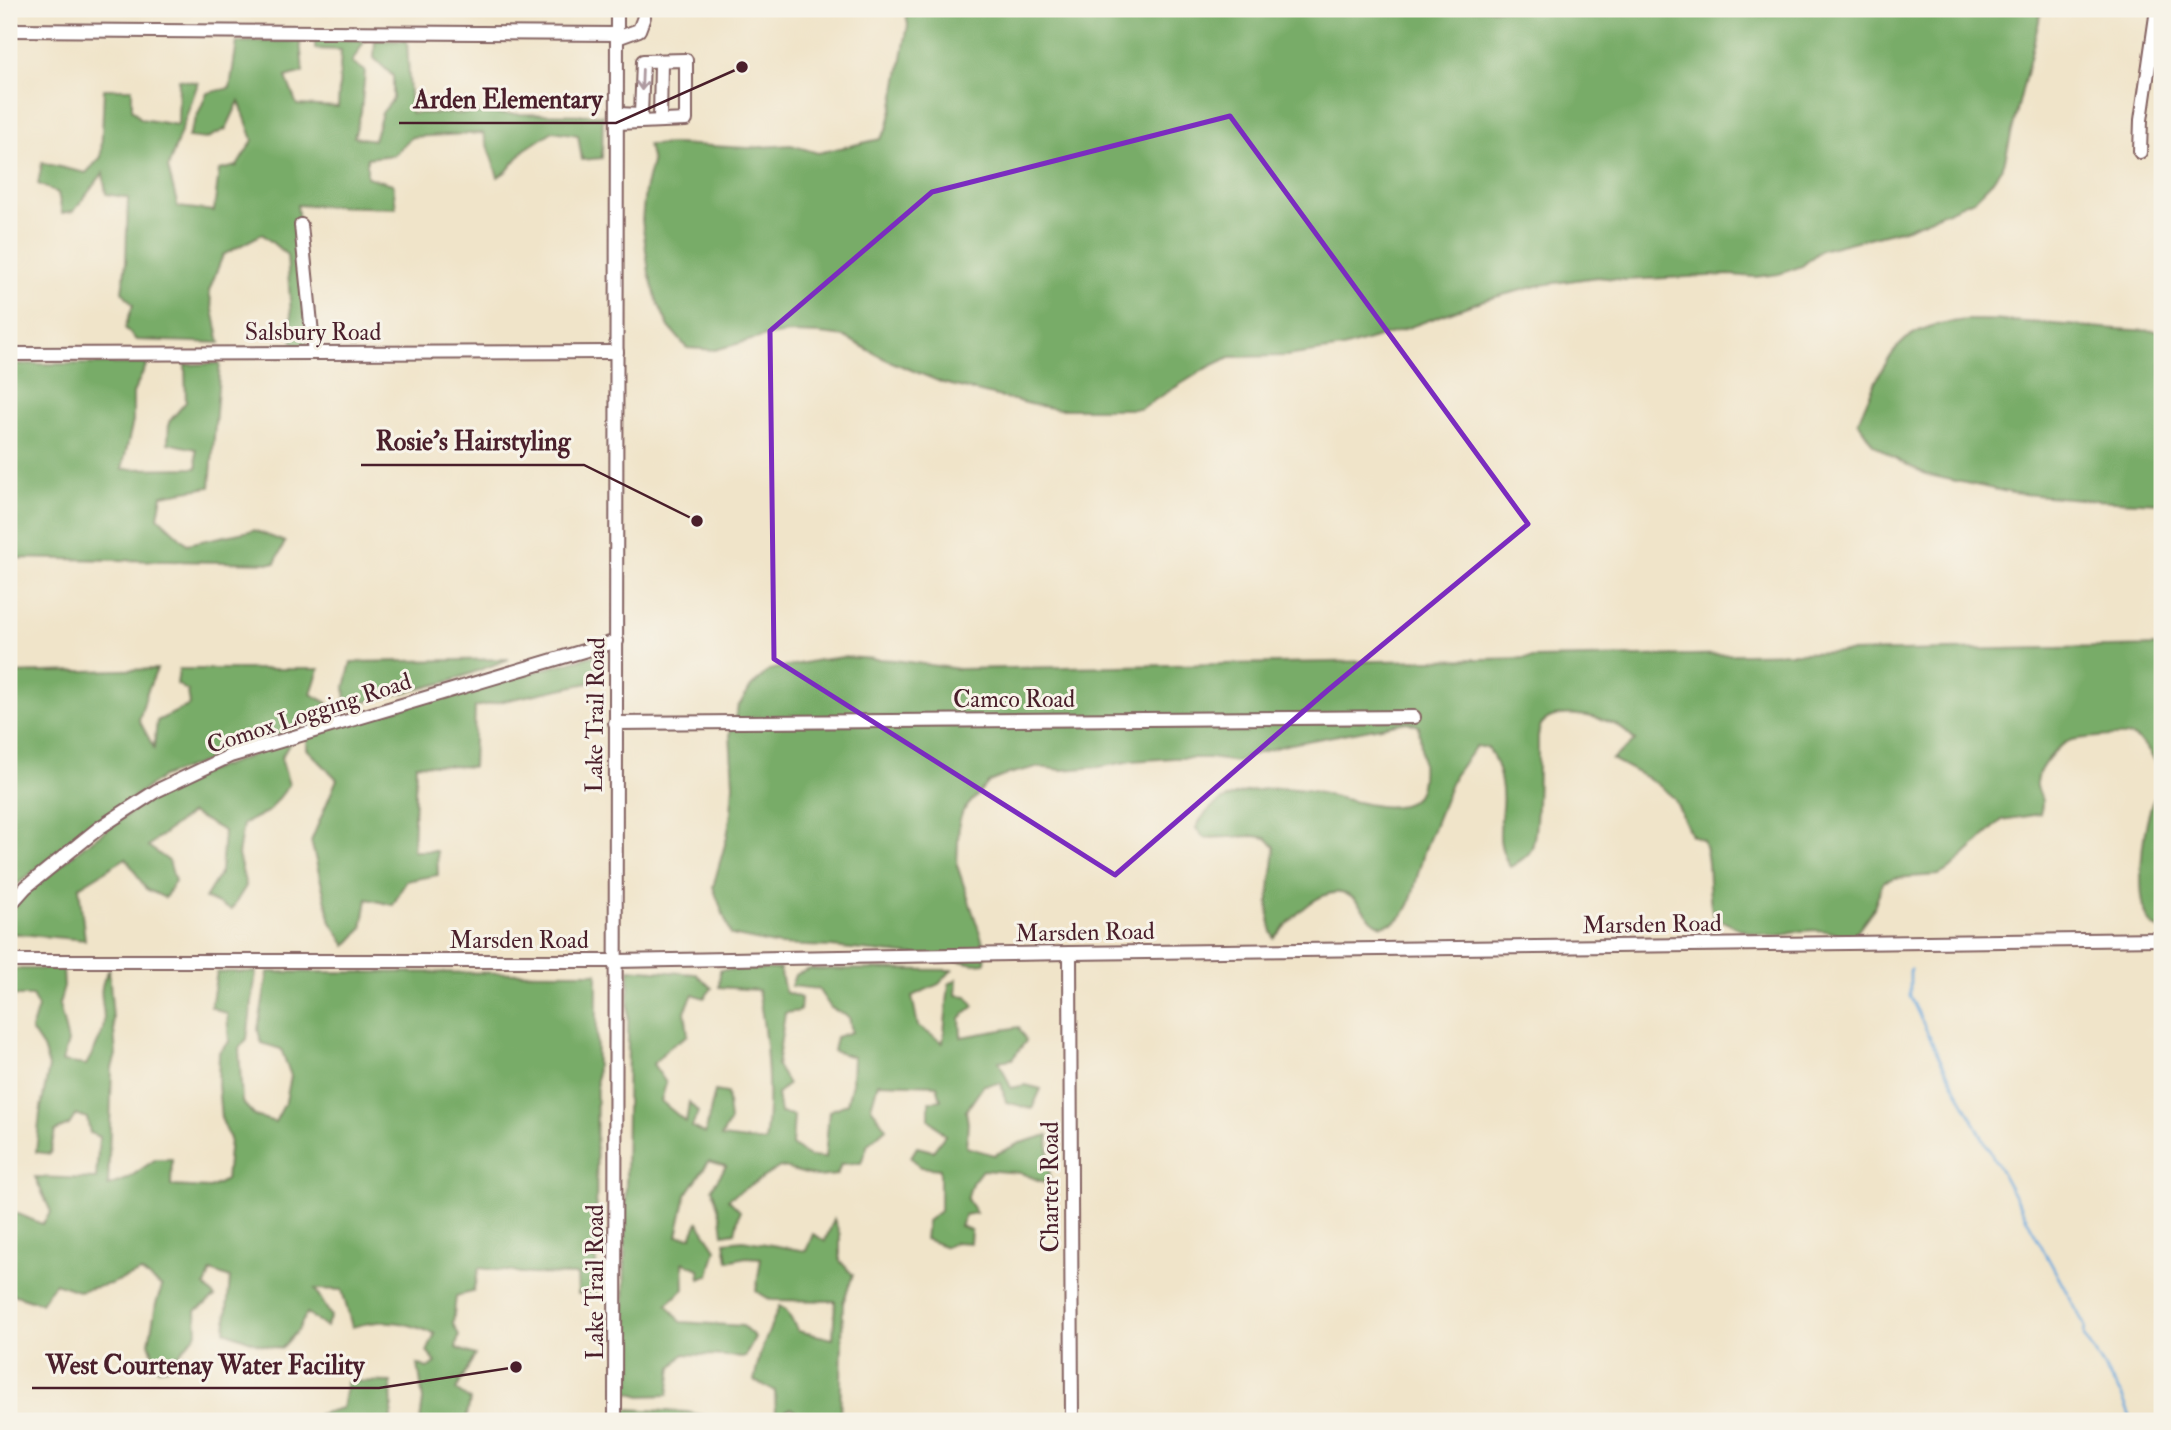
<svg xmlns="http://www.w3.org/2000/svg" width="2171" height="1430" font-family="'IM FELL Double Pica',serif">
	<rect width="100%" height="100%" fill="#f7f3e8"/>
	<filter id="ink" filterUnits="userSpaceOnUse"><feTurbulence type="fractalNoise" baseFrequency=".0143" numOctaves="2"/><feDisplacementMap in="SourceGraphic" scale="14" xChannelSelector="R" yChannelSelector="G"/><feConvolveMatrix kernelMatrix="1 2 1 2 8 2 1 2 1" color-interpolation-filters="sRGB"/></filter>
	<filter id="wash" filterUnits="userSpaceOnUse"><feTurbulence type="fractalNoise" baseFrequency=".00686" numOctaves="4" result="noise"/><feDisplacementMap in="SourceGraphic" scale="28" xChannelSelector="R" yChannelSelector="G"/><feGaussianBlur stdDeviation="1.57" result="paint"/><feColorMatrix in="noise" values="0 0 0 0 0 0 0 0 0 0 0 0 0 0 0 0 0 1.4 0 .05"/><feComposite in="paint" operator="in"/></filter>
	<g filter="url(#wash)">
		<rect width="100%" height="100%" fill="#f0e4c9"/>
		<g fill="#78ac68" stroke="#61664a" stroke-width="2">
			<path d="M 905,9 L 2042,9 L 2004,164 L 1990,184 L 1974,200 L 1908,228 L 1821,250 L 1802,266 L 1779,274 L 1755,277 L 1730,275 L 1625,280 L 1597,277 L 1541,285 L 1484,300 L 1402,330 L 1343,348 L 1286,356 L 1230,357 L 1207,368 L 1140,409 L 1059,409 L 1034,405 L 943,383 L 887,360 L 845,337 L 820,334 L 790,333 L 766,336 L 715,350 L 687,348 L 669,327 L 657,301 L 649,273 L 642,220 L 645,190 L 652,162 L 648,145 L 676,144 L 748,148 L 791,145 L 818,153 L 880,139 L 887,129 L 894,101 L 908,25 Z"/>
			<path d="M 315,38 L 365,40 L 352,62 L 365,71 L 361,112 L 354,137 L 374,140 L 382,113 L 393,99 L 393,76 L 374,58 L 375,40 L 407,41 L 411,113 L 603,115 L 602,158 L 582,160 L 578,135 L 553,131 L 524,150 L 507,171 L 498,177 L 483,133 L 412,137 L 394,155 L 367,158 L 367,177 L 393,184 L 396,208 L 297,205 L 303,257 L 307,344 L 293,346 L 287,255 L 262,234 L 223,255 L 209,291 L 220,343 L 136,340 L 125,328 L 133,305 L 122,291 L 126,262 L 128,198 L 106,194 L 103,173 L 74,211 L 62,213 L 58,193 L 38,184 L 42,163 L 86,173 L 101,157 L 104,89 L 132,89 L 132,109 L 141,119 L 178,125 L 179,79 L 198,83 L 168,168 L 178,207 L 214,211 L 219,170 L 237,166 L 253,140 L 239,101 L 226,129 L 206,139 L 188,137 L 207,93 L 230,88 L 237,42 L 300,41 L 303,72 L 286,77 L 297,105 L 338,107 L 341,50 L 315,49 Z"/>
			<path d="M 1966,320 C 2032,319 2096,330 2162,331 L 2162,503 L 2091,500 L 2012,493 L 1928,475 L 1899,461 L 1873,444 L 1858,422 C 1870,393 1888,346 1917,332 C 1933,324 1949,322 1966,320 Z"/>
			<path d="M 220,363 L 210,487 L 162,495 L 158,517 L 187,544 L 254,530 L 285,542 L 275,563 L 9,558 L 9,364 L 147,364 L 133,393 L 133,421 L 122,469 L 197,468 L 196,449 L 168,443 L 169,422 L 186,402 L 185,365 Z"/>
			<path d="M 2162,646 L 2162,931 C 2157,928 2152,926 2149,921 C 2135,896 2142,834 2151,806 C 2153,799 2158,793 2162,787 C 2159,770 2151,745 2133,737 C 2125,734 2077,738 2069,741 C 2057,746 2041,765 2037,778 C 2034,788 2042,794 2042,803 C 2042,807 2041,811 2040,814 L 2002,820 L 1950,869 L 1939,875 L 1894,878 L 1883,882 L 1874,908 L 1851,939 C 1834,931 1820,929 1802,931 C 1793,932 1785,936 1775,936 C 1753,935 1731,927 1713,915 C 1706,890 1712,864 1703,840 L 1691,835 L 1674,798 L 1655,782 L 1612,759 L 1635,741 C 1629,734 1622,728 1614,724 C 1597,716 1553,707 1541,725 C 1539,729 1539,732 1538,736 C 1538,757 1539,834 1531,850 C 1527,858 1517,863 1510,867 C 1496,844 1500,832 1502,807 C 1504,789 1499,764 1488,748 L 1476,746 L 1454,776 L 1424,852 L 1410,903 L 1404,914 L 1395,922 L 1382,926 C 1366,919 1366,910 1355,900 C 1328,875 1291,920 1274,938 C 1262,907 1273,879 1275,847 L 1266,838 L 1255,836 L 1204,838 L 1196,828 C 1206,807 1223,797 1246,792 C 1264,788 1285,787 1305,790 C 1332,793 1399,822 1417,795 C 1427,782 1420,743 1419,726 L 1407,722 L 1286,745 L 1254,754 L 1236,762 L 1210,758 L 1174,758 L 1132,761 L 1099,767 L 1062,770 L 1037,767 L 1009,774 L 989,782 L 963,811 L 959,822 L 957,865 L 986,951 L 985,963 L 974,964 L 945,958 L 831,947 L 779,945 L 731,935 L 713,887 L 727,837 L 731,812 L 733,784 L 730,733 L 738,707 L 751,687 L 769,670 L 819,660 L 844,657 L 894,660 L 959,669 Z"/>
			<path d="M 599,654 L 598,681 L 475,707 L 473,767 L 416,764 L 413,851 L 437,851 L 438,875 L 406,881 L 393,905 L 367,899 L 362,929 L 346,946 L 331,922 L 311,841 L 337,779 L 307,749 L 307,734 Z"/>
			<path d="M 509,659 L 451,681 L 346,707 L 345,687 L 351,662 Z"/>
			<path d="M 157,669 L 147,692 L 139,720 L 154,748 L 157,721 L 190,705 L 188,691 L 177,684 L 179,669 L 319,669 L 311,694 L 328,703 L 321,719 L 162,777 L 72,841 L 9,891 L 9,673 Z"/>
			<path d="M 291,741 L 281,758 L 289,785 L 269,811 L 243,824 L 238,855 L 246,886 L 231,910 L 205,898 L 221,872 L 224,831 L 191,813 L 148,846 L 169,861 L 175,881 L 165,898 L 146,889 L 126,858 L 79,887 L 85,940 L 9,933 L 9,915 L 20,899 L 84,846 L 168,786 Z"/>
			<path d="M 9,969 L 63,969 L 64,987 L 59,1004 L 68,1042 L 62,1062 L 86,1065 C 92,1054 100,1041 103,1029 C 108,1007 93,994 109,970 L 116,1055 L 112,1068 L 108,1186 L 127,1179 L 156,1159 L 172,1159 L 171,1186 L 210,1188 L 226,1180 L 230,1139 L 221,1118 L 218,1085 L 219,1052 L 229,1042 L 227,1014 L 211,1007 L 217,972 L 256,972 L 247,1039 L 239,1048 L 242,1102 L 255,1116 L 275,1122 L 286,1101 L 291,1076 L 281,1049 L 261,1043 L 258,1029 L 268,972 L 597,973 L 596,1294 L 578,1294 L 577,1275 L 531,1274 L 479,1268 L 473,1292 L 456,1296 L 453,1324 L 459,1335 L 456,1348 L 475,1355 L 456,1390 L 470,1400 L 466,1421 L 420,1421 L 423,1400 L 418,1364 L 427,1368 L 436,1363 L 427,1352 L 435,1334 C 404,1321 385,1318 352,1327 L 342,1290 L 315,1289 L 331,1316 L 326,1327 L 307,1313 L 298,1330 L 281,1349 L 256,1343 L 225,1331 L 230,1278 L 211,1271 L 205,1286 L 215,1297 L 196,1311 L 197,1333 L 167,1368 L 158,1369 L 149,1343 L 156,1304 L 162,1287 L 141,1272 L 110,1284 L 78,1291 L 55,1283 L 41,1303 L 9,1293 L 9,1210 L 42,1224 L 51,1212 L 35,1177 L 96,1179 L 99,1137 L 90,1133 L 87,1118 L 76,1114 L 69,1125 L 55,1131 L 50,1154 L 36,1152 L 40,1113 L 49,1067 L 43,1048 L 31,1030 L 38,1007 L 32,996 L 9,996 Z"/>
			<path d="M 629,969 L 696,974 L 712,988 L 704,998 L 693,994 L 685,1011 L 688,1035 L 667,1049 L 653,1064 L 666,1083 L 661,1101 L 686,1122 L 689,1102 L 698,1112 L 692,1127 L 705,1134 L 715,1091 L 727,1093 L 730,1121 L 721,1137 L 765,1142 C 772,1093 767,1039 758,990 L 719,987 L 720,970 L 780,969 L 785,992 L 801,998 L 800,1011 L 785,1013 L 777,1066 L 788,1084 L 777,1094 L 780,1113 L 794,1115 L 792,1145 L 809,1157 L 825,1158 L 829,1111 L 847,1104 L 852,1083 L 853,1057 L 833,1051 L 836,1037 L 852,1032 L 849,1017 L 831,1008 L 818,989 L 791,986 L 795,975 L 810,969 L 952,970 L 939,984 L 912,996 L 918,1026 L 943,1043 L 949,984 L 957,979 L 956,995 L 967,996 L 974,1006 L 960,1018 L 961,1037 L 1019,1027 L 1026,1041 L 1012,1059 L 999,1061 L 1011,1088 L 1026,1085 L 1041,1089 L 1032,1109 L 1006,1102 L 1001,1083 L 984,1085 L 966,1111 L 968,1123 L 966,1147 L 994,1155 L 1020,1143 L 1048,1135 L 1050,1185 L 1021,1173 L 982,1170 L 972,1183 L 967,1199 L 976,1213 L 965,1215 L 960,1226 L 971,1230 L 970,1243 L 955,1242 L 946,1247 L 925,1239 L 927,1221 L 940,1211 L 940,1169 L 920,1167 L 911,1157 L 917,1147 L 933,1151 L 945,1135 L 929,1119 L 929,1102 L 941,1100 L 937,1085 L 878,1083 L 871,1107 L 886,1128 L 868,1144 L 861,1163 L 841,1164 L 837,1175 L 817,1177 L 780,1167 L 728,1199 L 740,1211 L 735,1232 L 723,1234 L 721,1217 L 712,1188 L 726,1166 L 709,1161 L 686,1195 L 677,1236 L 691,1237 L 698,1222 L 716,1249 L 709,1275 L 700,1279 L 699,1269 L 683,1262 L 684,1289 L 667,1304 L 681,1322 L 743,1326 L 755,1337 L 745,1357 L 684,1354 L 672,1367 L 668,1395 L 641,1396 L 623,1391 Z"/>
			<path d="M 834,1219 L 840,1235 L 840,1261 L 853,1275 L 843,1303 L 840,1421 L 809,1421 L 791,1408 L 776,1416 L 775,1391 L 754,1381 L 760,1354 L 779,1306 L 786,1310 L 798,1331 L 833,1339 L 835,1301 L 771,1300 L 756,1291 L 761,1258 L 746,1257 L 728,1261 L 725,1242 L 743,1240 L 806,1251 L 813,1234 L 825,1241 Z"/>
			<path d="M 347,1381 L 391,1382 L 392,1414 L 390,1421 L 325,1421 L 319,1414 L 342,1408 Z"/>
			<path d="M 624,1409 L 687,1412 L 728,1421 L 624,1421 Z"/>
		</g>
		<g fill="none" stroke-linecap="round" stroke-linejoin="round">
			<path stroke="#6ba8dc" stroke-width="2.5" d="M 1910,969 L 1910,996 L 1941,1061 L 2085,1326 L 2084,1336 L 2122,1396 L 2132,1421"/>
		</g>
	</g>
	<g filter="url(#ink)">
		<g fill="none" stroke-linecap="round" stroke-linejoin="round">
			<defs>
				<g id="minor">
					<path d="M 9,30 L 617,34"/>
					<path d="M 617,38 L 639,30 L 644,17 L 642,9"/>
					<path d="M 660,121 L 661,61"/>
					<path d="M 617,123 L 686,120 L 686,60 L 643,61 L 641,115 L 617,114"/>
					<path d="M 2140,152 L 2141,120 L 2157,9"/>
					<path d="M 301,225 L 314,353"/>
					<path d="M 9,354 L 617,352"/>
					<path d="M 615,723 L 1414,717"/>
					<path d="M 9,906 L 26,887 L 99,828 L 156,791 L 230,756 L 617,641"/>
					<path d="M 1070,953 L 1072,1421"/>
					<path d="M 9,961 L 615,961 L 1070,953 L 2162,939"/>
					<path d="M 615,1421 L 617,9"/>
				</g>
			</defs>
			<use href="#minor" stroke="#846462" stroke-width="16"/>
			<use href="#minor" stroke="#fff" stroke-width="12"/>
		</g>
		<defs><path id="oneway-shaft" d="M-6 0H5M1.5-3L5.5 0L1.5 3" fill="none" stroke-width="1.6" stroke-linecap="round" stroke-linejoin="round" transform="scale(1.75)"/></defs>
		<use stroke="#ae9aa0" href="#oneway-shaft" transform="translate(642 80) rotate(92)"/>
	</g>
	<path fill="none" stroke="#7b2cbf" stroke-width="5" stroke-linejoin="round" d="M 1230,116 L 1528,524 L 1328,690 L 1115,875 L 774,659 L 770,331 L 932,192 Z"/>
	<g text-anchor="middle" stroke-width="6" stroke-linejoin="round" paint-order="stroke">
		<g font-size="24" fill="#4a1f2b" stroke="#f7f3e8">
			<text x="313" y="340">Salsbury Road</text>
			<text x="1014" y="707">Camco Road</text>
			<text transform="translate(309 713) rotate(-18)" y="8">Comox Logging Road</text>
			<text transform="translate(595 715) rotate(-89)" y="8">Lake Trail Road</text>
			<text transform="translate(1652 924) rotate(-1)" y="8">Marsden Road</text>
			<text transform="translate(1085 932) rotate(-1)" y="8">Marsden Road</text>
			<text x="519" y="948">Marsden Road</text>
			<text transform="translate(1050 1187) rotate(-90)" y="8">Charter Road</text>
			<text transform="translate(595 1282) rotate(-90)" y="8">Lake Trail Road</text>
		</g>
	</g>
	<path fill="none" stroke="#4a1f2b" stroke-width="2.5" d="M742 67L616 123H399M697 521L584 465H361M516 1367L379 1388H32"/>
	<g fill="#4a1f2b" stroke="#f7f3e8" stroke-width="2.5">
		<circle cx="742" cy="67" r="7"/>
		<circle cx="697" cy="521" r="7"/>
		<circle cx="516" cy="1367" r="7"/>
	</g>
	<g font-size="26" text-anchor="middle" font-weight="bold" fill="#4a1f2b" stroke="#f7f3e8" stroke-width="6" stroke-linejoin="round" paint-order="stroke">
		<text x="508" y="108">Arden Elementary</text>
		<text x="473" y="450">Rosie's Hairstyling</text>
		<text x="205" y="1374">West Courtenay Water Facility</text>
	</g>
	<rect width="2171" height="1430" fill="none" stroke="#f7f3e8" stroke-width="35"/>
</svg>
